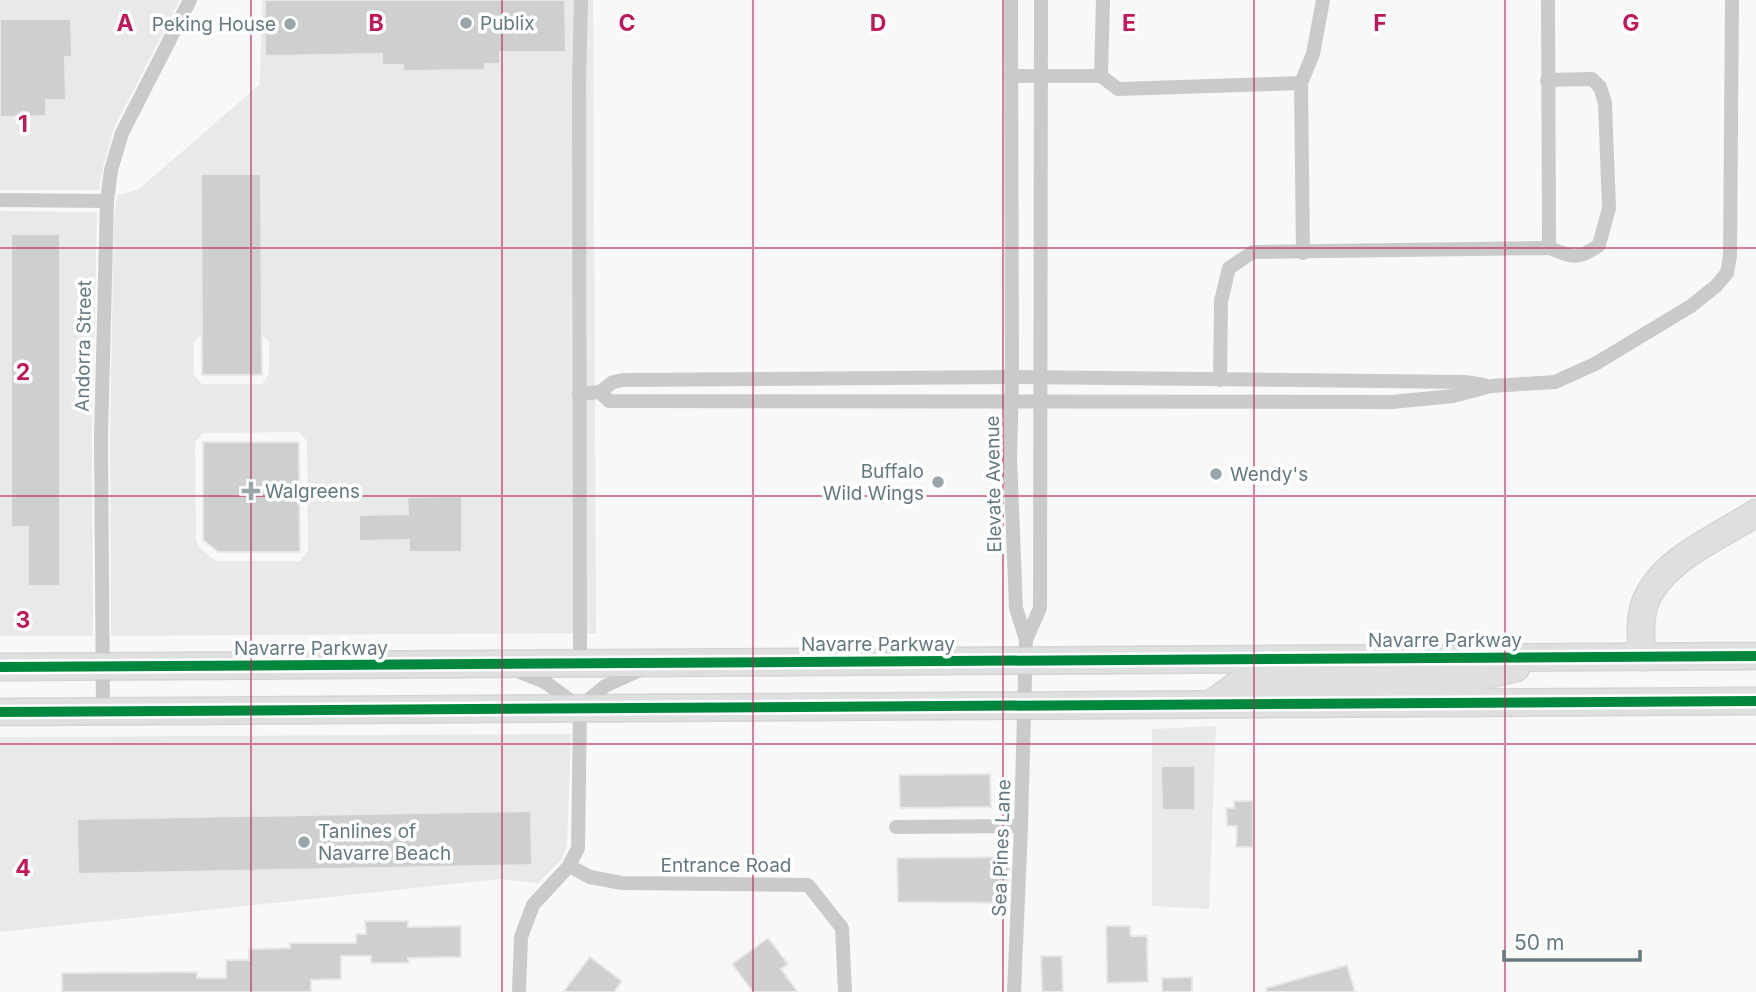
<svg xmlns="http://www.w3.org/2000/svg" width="1756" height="992" font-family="Inter,sans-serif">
	<rect width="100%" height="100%" fill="#f8f8f7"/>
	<g fill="#e8e9e9" fill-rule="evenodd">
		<path d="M 0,0 L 180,0 L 114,128 L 103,167 L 99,190 L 0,190 Z"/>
		<path d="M 262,0 L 273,0 L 274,47 L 282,57 L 299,56 L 307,47 L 306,0 L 593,0 L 596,633 L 111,636 L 110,437 L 114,220 L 117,195 L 138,190 L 260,84 ZM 261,333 L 269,342 L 269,374 L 262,384 L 202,384 L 194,375 L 194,342 L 202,334 ZM 299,432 L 307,441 L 308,551 L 300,561 L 218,561 L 213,559 L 199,547 L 196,540 L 195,442 L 203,433 Z"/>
		<path d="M 0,211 L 97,212 L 92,437 L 93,636 L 0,636 Z"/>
		<path d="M 1216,726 L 1209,909 L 1152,906 L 1152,729 Z"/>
		<path d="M 571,734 L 567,847 L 561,860 L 538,883 L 499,879 L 0,932 L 0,737 Z"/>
	</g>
	<g fill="#ced0d0" stroke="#e8e8e7" stroke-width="2">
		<path d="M 265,0 L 565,0 L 566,52 L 500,52 L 500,64 L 485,64 L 485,70 L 403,71 L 403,65 L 382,65 L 382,54 L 265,56 Z"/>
		<path d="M 0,19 L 71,19 L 72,57 L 65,57 L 66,100 L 46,100 L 46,116 L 0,117 Z"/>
		<path d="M 201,174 L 261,174 L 262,375 L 202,375 Z"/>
		<path d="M 11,234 L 60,234 L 60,586 L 28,586 L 28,527 L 11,527 Z"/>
		<path d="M 203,442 L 299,442 L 300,552 L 218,552 L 203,540 Z"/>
		<path d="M 462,496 L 462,552 L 409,552 L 409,540 L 359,541 L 359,515 L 408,514 L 407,497 Z"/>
		<path d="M 1161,766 L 1195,766 L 1195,810 L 1162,810 Z"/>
		<path d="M 990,774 L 991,807 L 900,808 L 899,775 Z"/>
		<path d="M 1234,801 L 1253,801 L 1253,847 L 1236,847 L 1237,826 L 1227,826 L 1226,808 L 1234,808 Z"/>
		<path d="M 531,811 L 532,865 L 78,874 L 77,819 Z"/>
		<path d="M 1010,857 L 1008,903 L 898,902 L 897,858 Z"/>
		<path d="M 365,921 L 408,921 L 408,927 L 461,926 L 461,957 L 408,958 L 409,963 L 371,963 L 371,956 L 341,956 L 341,979 L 311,980 L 311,992 L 62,992 L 62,973 L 197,972 L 197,978 L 226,978 L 226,960 L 249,960 L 249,949 L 290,948 L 290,943 L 356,943 L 356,934 L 366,934 Z"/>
		<path d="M 1106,926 L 1130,926 L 1131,936 L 1147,936 L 1148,982 L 1107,983 Z"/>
		<path d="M 768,938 L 788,964 L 781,969 L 798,992 L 753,992 L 732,964 Z"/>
		<path d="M 1041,956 L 1062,956 L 1063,992 L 1042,992 Z"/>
		<path d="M 590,957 L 622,981 L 614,992 L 563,992 Z"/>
		<path d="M 1347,965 L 1355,992 L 1266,992 L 1266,988 Z"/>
		<path d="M 1192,977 L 1192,992 L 1162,992 L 1162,978 Z"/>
	</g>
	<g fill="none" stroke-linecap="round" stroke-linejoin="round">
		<defs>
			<g id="highway">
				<path d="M 1642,657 C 1641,639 1639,620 1645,603 C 1661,560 1719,537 1756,513"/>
				<path d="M 0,667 L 1756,656"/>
				<path d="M 1212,703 L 1237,685 L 1266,679 L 1474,678 L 1516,668"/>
				<path d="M 0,712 L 1756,701"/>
			</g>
		</defs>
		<use href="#highway" stroke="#d4d5d5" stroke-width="29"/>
		<g stroke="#c9cbcb" stroke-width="14">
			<path d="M 1011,0 L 1012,377 L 1010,458 L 1016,608 L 1026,640 L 1021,826 L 1014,992"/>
			<path d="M 1548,0 L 1549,248"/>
			<path d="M 1011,76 L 1101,76 L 1103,0"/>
			<path d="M 1101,76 L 1118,89 L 1301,83"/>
			<path d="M 0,200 L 107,201"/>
			<path d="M 1303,253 L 1301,83 L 1313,54 L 1323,0"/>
			<path d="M 1220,380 L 1221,301 L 1229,268 L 1253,252 L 1549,248 C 1573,257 1577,261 1599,245 L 1609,208 L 1605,103 L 1600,87 L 1592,79 L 1547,80"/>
			<path d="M 600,392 L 609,401 L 1392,402 L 1453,396 L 1491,386 L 1555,382 L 1595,364 L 1691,306 L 1716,286 L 1727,273 L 1730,256 L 1732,0"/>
			<path d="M 579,394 L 600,392 L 613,382 L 623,380 L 1012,377 L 1465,382 L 1484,385"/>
			<path d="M 1026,640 L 1040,608 L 1041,0"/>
			<path d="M 580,664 L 579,83 L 581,0"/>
			<path d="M 515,670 L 545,682 L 579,707"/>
			<path d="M 103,711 L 101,437 L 107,201 L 111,170 L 122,133 L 190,0"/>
			<path d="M 896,827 L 1021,826"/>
			<path d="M 569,866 L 590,877 L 622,883 L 808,885 L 842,928 L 845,992"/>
			<path d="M 519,992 L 521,937 L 533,905 L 569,866 L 578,848 L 580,707 L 605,686 L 638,671"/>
		</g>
		<use href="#highway" stroke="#dedfdf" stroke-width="26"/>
		<defs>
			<g id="cycleway">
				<path d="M 0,667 L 1756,656"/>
				<path d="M 0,712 L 1756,701"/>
			</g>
		</defs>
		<use href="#cycleway" stroke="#fff" stroke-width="15"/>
		<use href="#cycleway" stroke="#00873e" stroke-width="10"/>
	</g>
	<path fill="none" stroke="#c2185b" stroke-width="2" stroke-opacity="0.55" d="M 251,0 L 251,992M 502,0 L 502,992M 753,0 L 753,992M 1003,0 L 1003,992M 1254,0 L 1254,992M 1505,0 L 1505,992M 0,248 L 1756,248M 0,496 L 1756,496M 0,744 L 1756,744"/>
	<g fill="#98a5aa" stroke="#fff" stroke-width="2.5">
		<circle cx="466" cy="23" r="7"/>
		<circle cx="290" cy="24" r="7"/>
		<circle cx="1216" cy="474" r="7"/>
		<circle cx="938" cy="482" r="7"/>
		<path d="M247.5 480.5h7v7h7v7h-7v7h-7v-7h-7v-7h7z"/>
		<circle cx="304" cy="842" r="7"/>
	</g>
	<g text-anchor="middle" stroke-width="7" stroke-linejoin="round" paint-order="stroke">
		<g font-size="19" fill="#657980" stroke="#fff" text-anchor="start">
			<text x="480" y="30">Publix</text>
			<text x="276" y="31" text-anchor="end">Peking House</text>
			<text x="924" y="478" text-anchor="end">Buffalo<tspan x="924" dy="22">Wild Wings</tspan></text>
			<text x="1230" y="481">Wendy's</text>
			<text x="265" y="498">Walgreens</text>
			<text x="318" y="838">Tanlines of<tspan x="318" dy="22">Navarre Beach</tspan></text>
		</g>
		<g font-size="19" fill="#657980" stroke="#fff">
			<text transform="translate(83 346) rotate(-89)" y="7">Andorra Street</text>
			<text transform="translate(993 484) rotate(-91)" y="7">Elevate Avenue</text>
			<text x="1445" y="647">Navarre Parkway</text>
			<text x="878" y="651">Navarre Parkway</text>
			<text x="311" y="655">Navarre Parkway</text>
			<text transform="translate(1001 848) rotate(-88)" y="7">Sea Pines Lane</text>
			<text x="726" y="872">Entrance Road</text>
		</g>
	</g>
	<g font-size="23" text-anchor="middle" font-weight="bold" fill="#c2185b" stroke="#fff" stroke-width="7" stroke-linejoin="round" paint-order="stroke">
		<text x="125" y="31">A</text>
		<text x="376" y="31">B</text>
		<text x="627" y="31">C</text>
		<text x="878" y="31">D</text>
		<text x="1129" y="31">E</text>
		<text x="1380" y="31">F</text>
		<text x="1631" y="31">G</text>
		<text x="23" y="132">1</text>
		<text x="23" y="380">2</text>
		<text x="23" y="628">3</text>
		<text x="23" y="876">4</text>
	</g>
	<path d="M1504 950v10h136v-10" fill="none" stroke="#657980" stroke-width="3.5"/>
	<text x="1514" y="950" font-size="21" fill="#657980" stroke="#ffffff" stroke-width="5" paint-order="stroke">50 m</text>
</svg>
